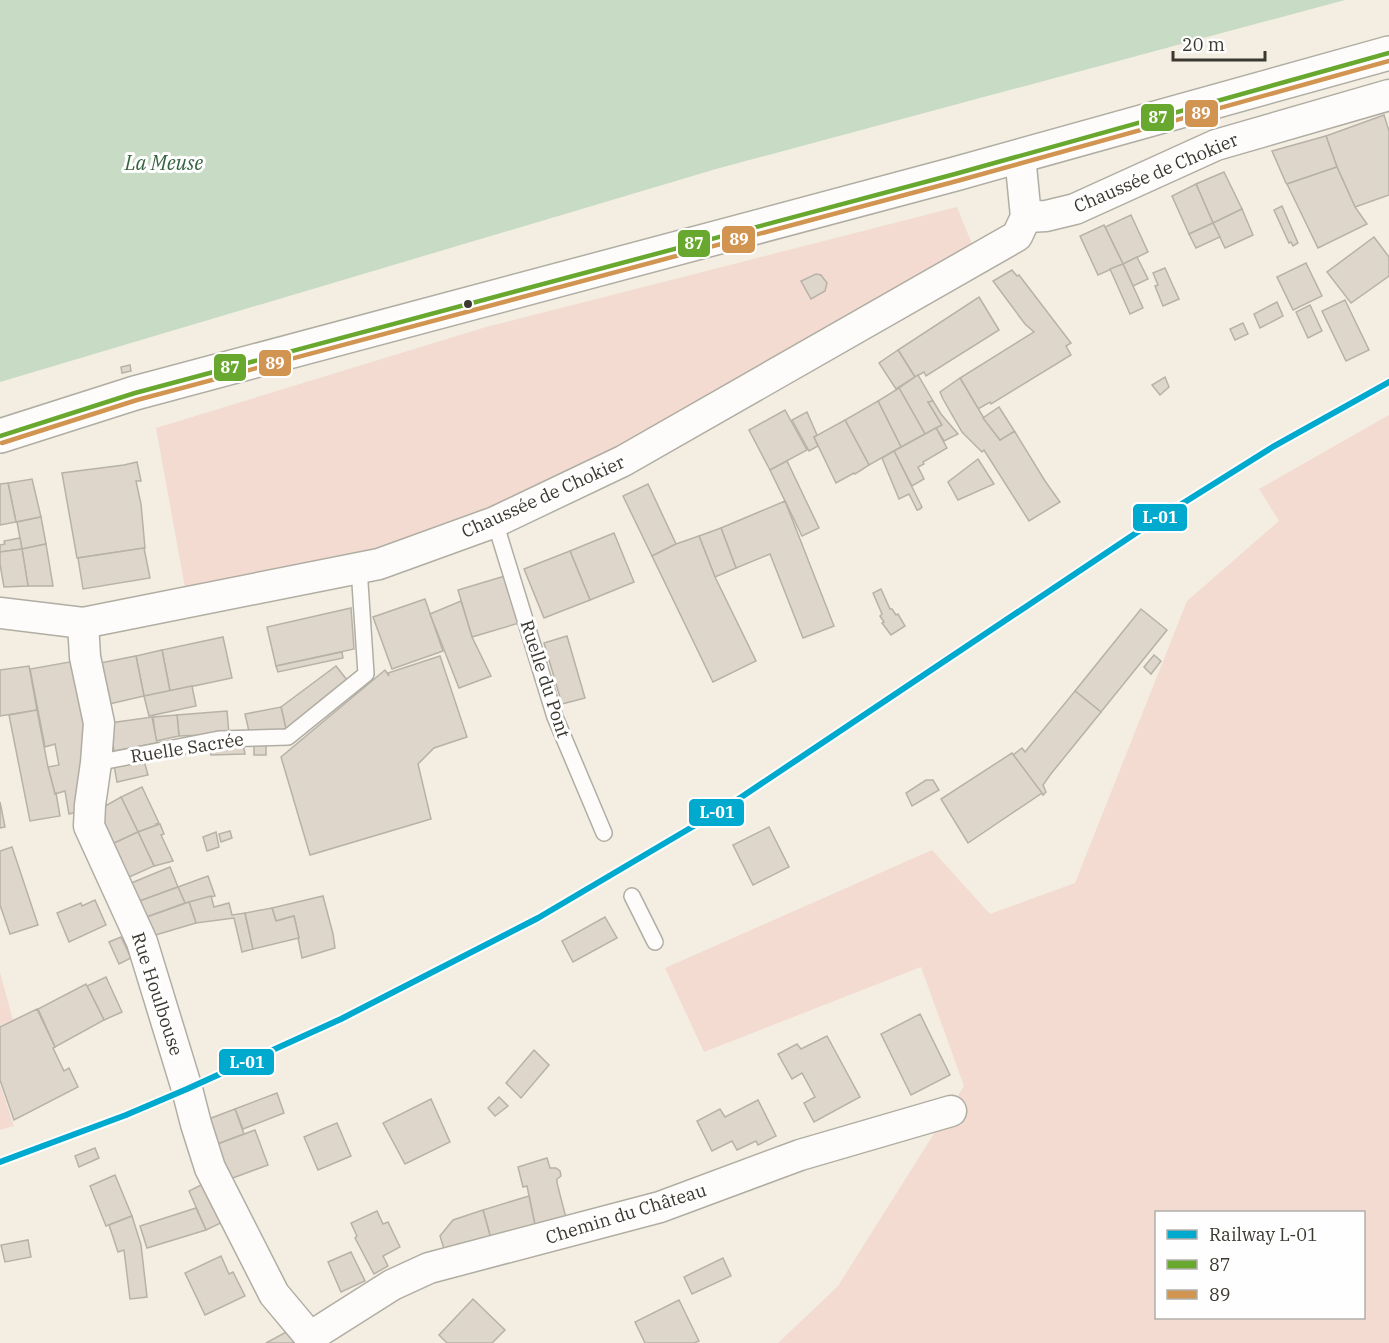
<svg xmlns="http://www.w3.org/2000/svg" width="1389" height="1343" font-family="'IBM Plex Serif',serif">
	<rect width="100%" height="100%" fill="#f3eee1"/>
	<g fill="#f3dbd1" fill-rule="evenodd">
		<path d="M 957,207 L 972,244 L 735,385 L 496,511 L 429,544 L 187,599 L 156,428 L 486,327 Z"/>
		<path d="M 1389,415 L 1389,1343 L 778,1343 L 838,1286 L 964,1086 L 921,967 L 704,1052 L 665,968 L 932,850 L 990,914 L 1075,883 L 1187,601 L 1279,521 L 1259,489 ZM 1156,1212 L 1364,1212 L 1364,1318 L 1156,1318 Z"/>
		<path d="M 0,972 L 13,1020 L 0,1026 Z"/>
		<path d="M 0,1084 L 14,1126 L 0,1130 Z"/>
	</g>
	<path fill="#c8dbc4" d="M 0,0 L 1345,0 L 716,169 L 0,382 Z"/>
	<g fill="#ded6cb" stroke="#b7b1a8" stroke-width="1.5">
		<path d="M 1384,115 L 1389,131 L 1389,195 L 1355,207 L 1337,167 L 1326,136 Z"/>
		<path d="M 1326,136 L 1337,167 L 1287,184 L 1286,183 L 1272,151 Z"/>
		<path d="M 1337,167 L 1355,207 L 1367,224 L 1318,248 L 1287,184 Z"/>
		<path d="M 1224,172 L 1242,209 L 1213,223 L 1196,184 Z"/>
		<path d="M 1196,184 L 1213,223 L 1189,234 L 1172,196 Z"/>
		<path d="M 1282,206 L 1298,243 L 1293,246 L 1291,242 L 1289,243 L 1274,210 Z"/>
		<path d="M 1242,209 L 1253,235 L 1225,248 L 1213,223 Z"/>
		<path d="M 1131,215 L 1148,252 L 1123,264 L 1105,227 Z"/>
		<path d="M 1213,223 L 1220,237 L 1196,248 L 1189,234 Z"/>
		<path d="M 1104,225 L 1123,264 L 1098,275 L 1080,236 Z"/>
		<path d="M 1374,237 L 1389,257 L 1389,276 L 1351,303 L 1327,272 Z"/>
		<path d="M 1137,257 L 1148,279 L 1133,286 L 1123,264 Z"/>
		<path d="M 1306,263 L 1322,296 L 1293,310 L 1277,277 Z"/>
		<path d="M 1123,264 L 1143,308 L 1130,314 L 1110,269 Z"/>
		<path d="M 1165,268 L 1179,299 L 1163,306 L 1155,286 L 1158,285 L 1153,273 Z"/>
		<path d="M 1012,270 L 1017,276 L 1019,275 L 1071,343 L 1066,346 L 1071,355 L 991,404 L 990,402 L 978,409 L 960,378 L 1034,332 L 1025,324 L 993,281 Z"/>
		<path d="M 816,274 L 821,275 L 827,283 L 825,291 L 811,299 L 801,281 Z"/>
		<path d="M 979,297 L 999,330 L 926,376 L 924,372 L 915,377 L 898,350 Z"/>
		<path d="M 1345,300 L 1369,350 L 1346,361 L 1322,311 Z"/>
		<path d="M 1277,302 L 1283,316 L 1260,328 L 1254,314 Z"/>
		<path d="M 1310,305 L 1322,331 L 1308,338 L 1296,312 Z"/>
		<path d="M 1243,323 L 1248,334 L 1235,340 L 1230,329 Z"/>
		<path d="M 898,350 L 915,377 L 896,389 L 879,363 Z"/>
		<path d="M 130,365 L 131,371 L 122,373 L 121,367 Z"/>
		<path d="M 918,375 L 933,401 L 928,402 L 942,425 L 925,434 L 899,388 Z"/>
		<path d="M 1165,377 L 1169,387 L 1160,395 L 1152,385 Z"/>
		<path d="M 960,378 L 985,420 L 1000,440 L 1013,432 L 1015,432 L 1045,481 L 1060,502 L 1029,521 L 984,450 L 982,452 L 962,432 L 943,399 L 940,392 Z"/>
		<path d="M 899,388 L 925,434 L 901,447 L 878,401 Z"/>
		<path d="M 878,401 L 901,447 L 869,465 L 845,420 Z"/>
		<path d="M 933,401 L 941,414 L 958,434 L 944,441 L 936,428 L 942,425 L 928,402 Z"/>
		<path d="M 999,407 L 1015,432 L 1013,432 L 1000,440 L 983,418 Z"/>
		<path d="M 785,410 L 807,450 L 770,470 L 749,430 Z"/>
		<path d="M 807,412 L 817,435 L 814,437 L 818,446 L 809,451 L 792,420 Z"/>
		<path d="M 845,420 L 869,465 L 855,474 L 854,473 L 836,483 L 814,437 Z"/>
		<path d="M 936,428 L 947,448 L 923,462 L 924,464 L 918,467 L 924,479 L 912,486 L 894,451 Z"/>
		<path d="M 894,451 L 922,507 L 920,509 L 917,510 L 909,494 L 899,499 L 882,458 Z"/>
		<path d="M 978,459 L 994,484 L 958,500 L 948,482 Z"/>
		<path d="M 787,461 L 819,528 L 802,536 L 770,470 Z"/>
		<path d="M 137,462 L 141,481 L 136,481 L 141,504 L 145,548 L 77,558 L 62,473 L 124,465 Z"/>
		<path d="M 32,479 L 41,517 L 16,522 L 8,483 Z"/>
		<path d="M 8,483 L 16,522 L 0,525 L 0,484 Z"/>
		<path d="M 648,484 L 676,544 L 652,556 L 623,496 Z"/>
		<path d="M 785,501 L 834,626 L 803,638 L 770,554 L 736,568 L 721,528 Z"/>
		<path d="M 41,517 L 46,544 L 22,549 L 17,522 Z"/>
		<path d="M 721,528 L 736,568 L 715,577 L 699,536 Z"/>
		<path d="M 614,533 L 634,582 L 590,600 L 570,551 Z"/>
		<path d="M 699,536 L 715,577 L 756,661 L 713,682 L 652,556 L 676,544 Z"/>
		<path d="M 20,538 L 22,549 L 0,552 L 0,545 L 5,544 L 4,541 Z"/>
		<path d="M 46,544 L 53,586 L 28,586 L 22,549 Z"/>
		<path d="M 144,548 L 150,578 L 83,589 L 78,558 Z"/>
		<path d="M 22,549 L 28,586 L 4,587 L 0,564 L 0,552 Z"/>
		<path d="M 570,551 L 590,600 L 544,618 L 524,569 Z"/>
		<path d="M 505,576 L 519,623 L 472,637 L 458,590 Z"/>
		<path d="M 881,589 L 890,609 L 892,609 L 896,615 L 898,614 L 905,626 L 891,635 L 882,623 L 884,622 L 880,616 L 882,614 L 873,593 Z"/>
		<path d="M 425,599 L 443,651 L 392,669 L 373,617 Z"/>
		<path d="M 461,601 L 472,637 L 491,676 L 459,688 L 430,614 Z"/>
		<path d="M 351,608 L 354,649 L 276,666 L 267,627 Z"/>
		<path d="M 1141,609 L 1167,630 L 1101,712 L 1075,691 Z"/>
		<path d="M 567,636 L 585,698 L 562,704 L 544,643 Z"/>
		<path d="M 223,637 L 232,678 L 170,691 L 162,650 Z"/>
		<path d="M 162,650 L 170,691 L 144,696 L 136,656 Z"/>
		<path d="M 342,652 L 343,658 L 278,672 L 276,666 Z"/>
		<path d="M 1154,655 L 1161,661 L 1151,674 L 1144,667 Z"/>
		<path d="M 136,656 L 144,696 L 109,704 L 100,663 Z"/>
		<path d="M 440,656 L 467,737 L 434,748 L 418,764 L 431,819 L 310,855 L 281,757 L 385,670 L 389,676 L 388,673 Z"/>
		<path d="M 75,661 L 90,753 L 81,811 L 69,814 L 65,791 L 55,794 L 48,767 L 59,765 L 55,744 L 45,747 L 30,669 Z"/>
		<path d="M 29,666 L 37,710 L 0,716 L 0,670 Z"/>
		<path d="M 336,666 L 347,680 L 286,729 L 281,707 Z"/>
		<path d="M 192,686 L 196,706 L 149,716 L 144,696 Z"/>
		<path d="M 1075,691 L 1101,712 L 1050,775 L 1043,785 L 1046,792 L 1043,795 L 1013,755 L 1022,748 L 1025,752 Z"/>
		<path d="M 281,707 L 286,729 L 250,736 L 245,714 Z"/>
		<path d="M 37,710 L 48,767 L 55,794 L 56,793 L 60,816 L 30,821 L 9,715 Z"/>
		<path d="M 227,711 L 229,734 L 179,736 L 177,715 Z"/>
		<path d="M 177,715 L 179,736 L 156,741 L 153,717 Z"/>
		<path d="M 152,717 L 157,743 L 114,751 L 110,723 Z"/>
		<path d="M 243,744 L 245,754 L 211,755 L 210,746 Z"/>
		<path d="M 266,744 L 266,755 L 254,755 L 254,745 Z"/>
		<path d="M 1012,753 L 1042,793 L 968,843 L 941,799 Z"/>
		<path d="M 143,757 L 148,775 L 117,782 L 114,765 Z"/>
		<path d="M 926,780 L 933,780 L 939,790 L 912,806 L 906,793 Z"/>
		<path d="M 142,787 L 159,823 L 156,824 L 157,825 L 138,832 L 121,797 Z"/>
		<path d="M 121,797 L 138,832 L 112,844 L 98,810 Z"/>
		<path d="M 0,802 L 5,827 L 0,828 Z"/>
		<path d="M 160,824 L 164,834 L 161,835 L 173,861 L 154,866 L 138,832 Z"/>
		<path d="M 769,827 L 789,867 L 753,885 L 733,845 Z"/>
		<path d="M 230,831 L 232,838 L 221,842 L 219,834 Z"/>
		<path d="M 138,832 L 154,866 L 127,878 L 112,844 Z"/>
		<path d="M 216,832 L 219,847 L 207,851 L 203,837 Z"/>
		<path d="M 12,847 L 38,925 L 10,934 L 0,905 L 0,851 Z"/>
		<path d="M 170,867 L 178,887 L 137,902 L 129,884 Z"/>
		<path d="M 208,876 L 215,896 L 185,903 L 178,887 Z"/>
		<path d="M 178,887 L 185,903 L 144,918 L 137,902 Z"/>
		<path d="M 211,896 L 214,907 L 229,903 L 232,915 L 245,913 L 253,949 L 242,952 L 234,918 L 196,923 L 189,902 Z"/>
		<path d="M 323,896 L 333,934 L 335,948 L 302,958 L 298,938 L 299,938 L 294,916 L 276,921 L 272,908 Z"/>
		<path d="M 95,900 L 106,925 L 69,942 L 57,913 L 81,903 L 82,906 Z"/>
		<path d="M 189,902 L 196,923 L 152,936 L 144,918 Z"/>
		<path d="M 272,908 L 276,921 L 294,916 L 299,938 L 253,949 L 245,913 Z"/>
		<path d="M 605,917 L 617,938 L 573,962 L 562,941 Z"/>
		<path d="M 121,937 L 131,958 L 119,964 L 109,942 Z"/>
		<path d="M 106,977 L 122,1012 L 104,1020 L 87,986 Z"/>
		<path d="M 86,984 L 104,1020 L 55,1047 L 38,1009 Z"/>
		<path d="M 37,1009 L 55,1047 L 53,1048 L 64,1071 L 69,1068 L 78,1087 L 14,1120 L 0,1080 L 0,1027 Z"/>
		<path d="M 920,1014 L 950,1075 L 911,1095 L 881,1034 Z"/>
		<path d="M 827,1036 L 860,1097 L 814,1122 L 804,1103 L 815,1097 L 802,1073 L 792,1079 L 778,1054 L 797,1044 L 801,1049 Z"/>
		<path d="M 534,1050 L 549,1065 L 521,1098 L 506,1083 Z"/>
		<path d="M 277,1093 L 284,1113 L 243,1129 L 235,1109 Z"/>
		<path d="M 499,1097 L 508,1106 L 495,1116 L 488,1108 Z"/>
		<path d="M 431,1099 L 450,1142 L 405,1164 L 383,1123 Z"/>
		<path d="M 758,1100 L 776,1136 L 758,1145 L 756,1141 L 737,1150 L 732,1141 L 712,1151 L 697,1121 L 720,1109 L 725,1117 Z"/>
		<path d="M 235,1109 L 244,1134 L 215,1145 L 206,1120 Z"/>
		<path d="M 337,1123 L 351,1156 L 318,1170 L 304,1137 Z"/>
		<path d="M 255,1130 L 268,1165 L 230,1179 L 215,1145 Z"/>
		<path d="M 95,1148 L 99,1158 L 79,1167 L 75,1156 Z"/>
		<path d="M 547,1158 L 550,1168 L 556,1168 L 560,1171 L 561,1176 L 557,1179 L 557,1183 L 566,1218 L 535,1225 L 527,1186 L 523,1187 L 518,1167 Z"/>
		<path d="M 115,1175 L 132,1216 L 106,1226 L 90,1186 Z"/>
		<path d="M 209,1181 L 227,1220 L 206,1230 L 189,1191 Z"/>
		<path d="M 529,1196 L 535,1225 L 491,1239 L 483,1210 Z"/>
		<path d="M 196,1208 L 206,1230 L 147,1248 L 140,1226 Z"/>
		<path d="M 483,1210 L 491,1239 L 445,1252 L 440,1236 L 453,1220 Z"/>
		<path d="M 377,1211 L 383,1224 L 388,1222 L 400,1247 L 383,1256 L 388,1266 L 374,1274 L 355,1238 L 357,1236 L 351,1223 Z"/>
		<path d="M 132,1216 L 141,1245 L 147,1297 L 130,1299 L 124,1250 L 118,1252 L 109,1225 Z"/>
		<path d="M 28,1240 L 31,1257 L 5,1262 L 1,1245 Z"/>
		<path d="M 351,1252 L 365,1281 L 341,1292 L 328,1262 Z"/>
		<path d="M 221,1256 L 229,1274 L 233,1272 L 245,1296 L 205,1315 L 185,1273 Z"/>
		<path d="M 723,1258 L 731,1276 L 692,1294 L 684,1277 Z"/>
		<path d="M 473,1299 L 505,1330 L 492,1343 L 447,1343 L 439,1335 Z"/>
		<path d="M 679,1300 L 699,1341 L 694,1343 L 645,1343 L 635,1322 Z"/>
		<path d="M 290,1330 L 299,1343 L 266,1343 Z"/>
	</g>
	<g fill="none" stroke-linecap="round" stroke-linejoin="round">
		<defs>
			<g id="lane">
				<path d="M 495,522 L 555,717 L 604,833"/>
				<path d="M 96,763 L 219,739 L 288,737 L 366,674 L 359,568"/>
				<path d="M 632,896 L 655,942"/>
			</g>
			<g id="street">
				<path d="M 1026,217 L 1046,216 L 1075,209 L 1216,145 L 1389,95"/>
				<path d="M 0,613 L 83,623 L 379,564 L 495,522 L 623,461 L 1017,236 L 1026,217 L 1020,156"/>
				<path d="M 83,623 L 85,657 L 99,723 L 96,763 L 90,805 L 89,826 L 142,942 L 187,1089 L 196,1124 L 210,1168 L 274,1294 L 310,1337 L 313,1343"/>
				<path d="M 310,1337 L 392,1285 L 429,1268 L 660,1207 L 800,1155 L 951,1111"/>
			</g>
			<path id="secondary" d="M 0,436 L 135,393 L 955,174 L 1389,53"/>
		</defs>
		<use href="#lane" stroke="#b0ada3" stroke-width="18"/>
		<use href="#street" stroke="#b0ada3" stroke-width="33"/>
		<use href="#secondary" stroke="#b0ada3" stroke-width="36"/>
		<use href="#lane" stroke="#fdfcfa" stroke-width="15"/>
		<use href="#street" stroke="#fdfcfa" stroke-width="30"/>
		<use href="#secondary" stroke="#fdfcfa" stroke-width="33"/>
		<defs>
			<path id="bus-1" d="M 0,436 L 135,393 L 955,174 L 1389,53"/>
			<path id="bus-2" d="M 2,443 L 137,400 L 957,181 L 1389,61"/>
		</defs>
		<use href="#bus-1" stroke="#fefefe" stroke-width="9"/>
		<use href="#bus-2" stroke="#fefefe" stroke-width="9"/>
		<use href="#bus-1" stroke="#69a82f" stroke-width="4.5"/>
		<use href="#bus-2" stroke="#d19451" stroke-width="4.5"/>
		<defs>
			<path id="rail-1" d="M 0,1162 L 126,1115 L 187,1089 L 341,1019 L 538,918 L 731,804 L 1145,527 L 1271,448 L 1389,382"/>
		</defs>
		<use href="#rail-1" stroke="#fefefe" stroke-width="10"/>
		<use href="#rail-1" stroke="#00a9ce" stroke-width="6"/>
	</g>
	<circle fill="#3b382f" stroke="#fefefe" stroke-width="2" cx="468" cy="304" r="5"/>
	<g text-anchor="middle" stroke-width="6" stroke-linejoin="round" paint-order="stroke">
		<g font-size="18" fill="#3b382f" stroke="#fefefe">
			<text transform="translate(1156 173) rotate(-23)" y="6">Chaussée de Chokier</text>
			<text transform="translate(543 497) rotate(-24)" y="6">Chaussée de Chokier</text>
			<text transform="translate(545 679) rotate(72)" y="6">Ruelle du Pont</text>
			<text transform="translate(187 748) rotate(-9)" y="6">Ruelle Sacrée</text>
			<text transform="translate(157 994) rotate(72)" y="6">Rue Houlbouse</text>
			<text transform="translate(626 1214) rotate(-17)" y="6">Chemin du Château</text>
		</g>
		<g font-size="20" font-style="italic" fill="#35623c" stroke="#fefefe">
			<text x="164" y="170">La Meuse</text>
		</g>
	</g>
	<g stroke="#fefefe" stroke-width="2">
		<rect x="1184" y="99" width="35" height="29" rx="6" fill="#d19451"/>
		<rect x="1140" y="103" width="35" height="29" rx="6" fill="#69a82f"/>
		<rect x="721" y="225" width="35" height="29" rx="6" fill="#d19451"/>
		<rect x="677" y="229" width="34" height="29" rx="6" fill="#69a82f"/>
		<rect x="258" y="349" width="34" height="28" rx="6" fill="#d19451"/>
		<rect x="213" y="353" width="34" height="29" rx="6" fill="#69a82f"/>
		<rect x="1132" y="503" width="56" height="29" rx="6" fill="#00a9ce"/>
		<rect x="688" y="798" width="57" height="29" rx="6" fill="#00a9ce"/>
		<rect x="218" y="1048" width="57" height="28" rx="6" fill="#00a9ce"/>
	</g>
	<g font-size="16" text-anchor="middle" font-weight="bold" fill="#fff">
		<text x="1201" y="119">89</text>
		<text x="1158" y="123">87</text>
		<text x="739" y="245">89</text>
		<text x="694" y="249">87</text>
		<text x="275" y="369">89</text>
		<text x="230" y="373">87</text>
		<text x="1160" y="523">L-01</text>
		<text x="717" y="818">L-01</text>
		<text x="247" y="1068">L-01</text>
	</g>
	<rect x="1155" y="1211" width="210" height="108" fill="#fefefe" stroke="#b0afab" stroke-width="1.5"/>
	<rect x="1167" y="1230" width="30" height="9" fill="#00a9ce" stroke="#b0afab" stroke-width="1.5"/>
	<text x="1209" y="1241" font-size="18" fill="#3b382f">Railway L-01</text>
	<rect x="1167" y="1260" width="30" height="9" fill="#69a82f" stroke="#b0afab" stroke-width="1.5"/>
	<text x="1209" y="1271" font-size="18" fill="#3b382f">87</text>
	<rect x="1167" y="1290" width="30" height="9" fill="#d19451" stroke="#b0afab" stroke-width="1.5"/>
	<text x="1209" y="1301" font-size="18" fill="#3b382f">89</text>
	<path d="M1173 51v9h92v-9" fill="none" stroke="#3b382f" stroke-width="3"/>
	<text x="1182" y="51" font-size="18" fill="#3b382f" stroke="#fefefe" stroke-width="4.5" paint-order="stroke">20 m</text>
</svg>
